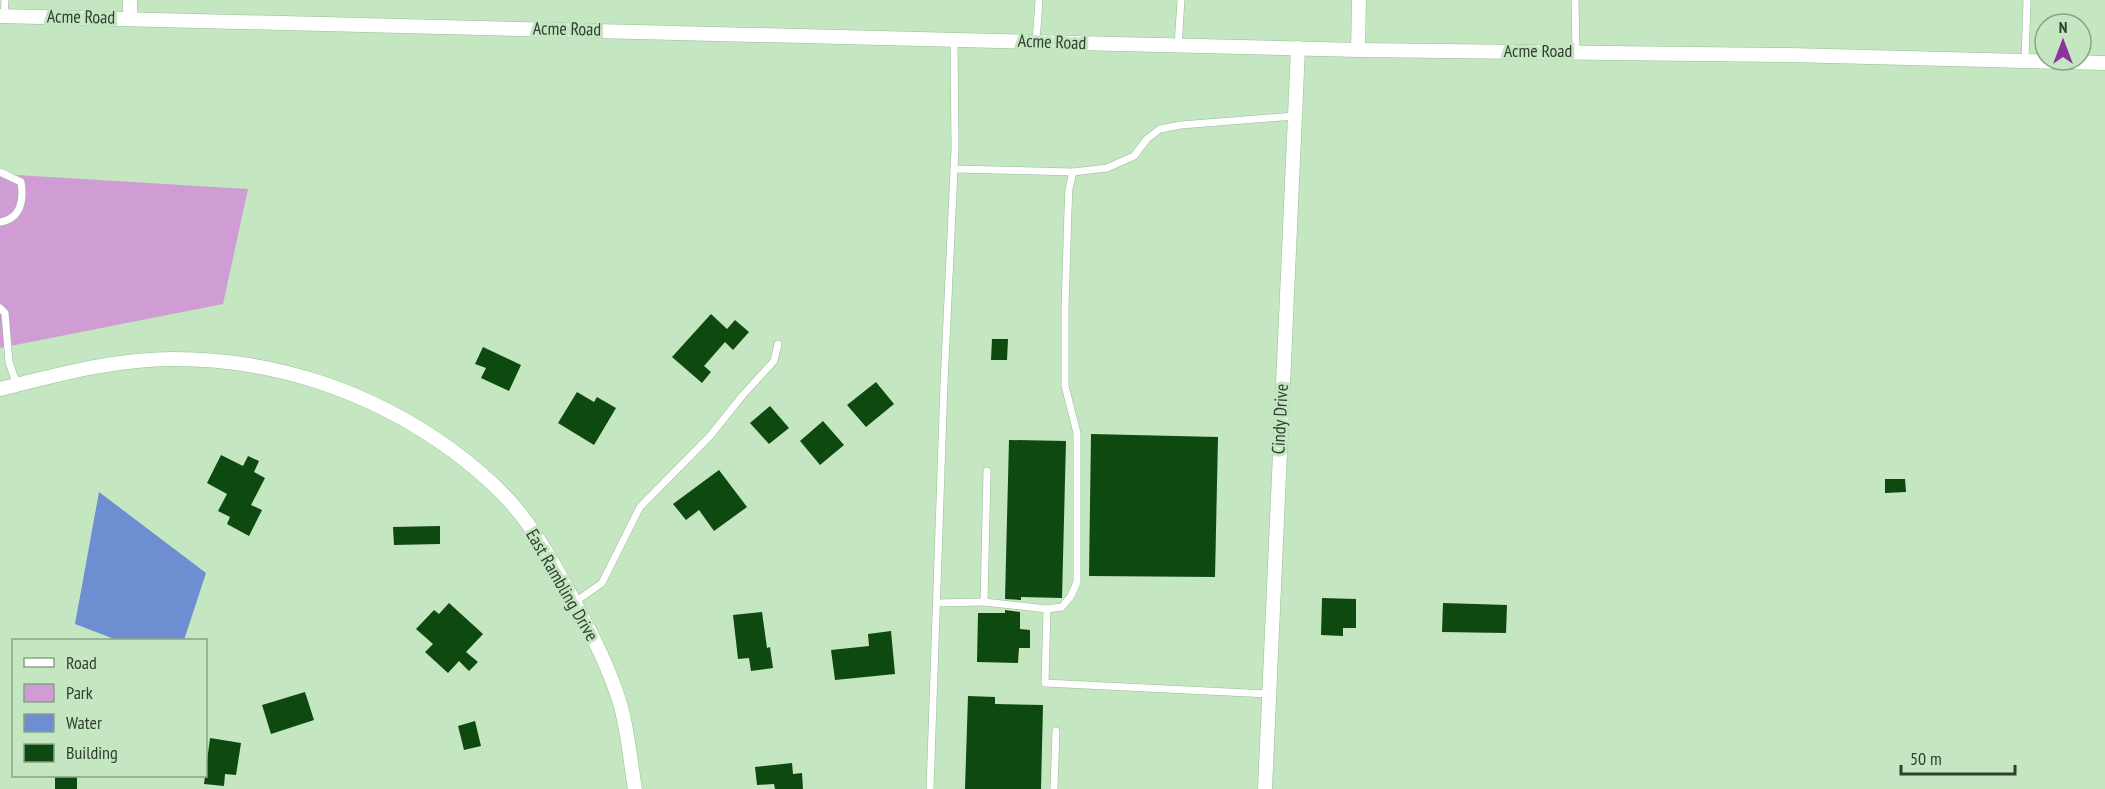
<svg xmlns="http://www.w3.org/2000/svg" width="2105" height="789" font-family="'PT Sans Narrow',sans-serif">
	<rect width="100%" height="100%" fill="#c4e6c1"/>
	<path fill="#cf9dd4" d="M 0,174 L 248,189 L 223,304 L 0,348 Z"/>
	<path fill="#6d8ed1" d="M 99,492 L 206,573 L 184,640 L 117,640 L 75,624 Z"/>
	<g fill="#0e490f">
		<path d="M 711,314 L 727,329 L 735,320 L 749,332 L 733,350 L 725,342 L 704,366 L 711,372 L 702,383 L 672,357 Z"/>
		<path d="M 992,339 L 1008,339 L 1007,360 L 991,360 Z"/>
		<path d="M 483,347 L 521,365 L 509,391 L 481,378 L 486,368 L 475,364 Z"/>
		<path d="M 876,382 L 894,404 L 866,427 L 847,405 Z"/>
		<path d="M 577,392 L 594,402 L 597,397 L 616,408 L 594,445 L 558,423 Z"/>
		<path d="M 770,406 L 789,428 L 769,444 L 750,423 Z"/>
		<path d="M 823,421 L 844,445 L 820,465 L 800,441 Z"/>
		<path d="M 1091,434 L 1218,437 L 1215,577 L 1089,576 Z"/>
		<path d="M 1009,440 L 1066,441 L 1062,598 L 1021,597 L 1021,600 L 1005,599 Z"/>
		<path d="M 221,455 L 243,466 L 248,456 L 259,461 L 254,472 L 265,478 L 251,505 L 262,510 L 249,536 L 227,524 L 230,517 L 218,511 L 227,494 L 207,483 Z"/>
		<path d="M 719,470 L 747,507 L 714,531 L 699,510 L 686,520 L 673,504 Z"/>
		<path d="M 1885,479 L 1905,479 L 1906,492 L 1885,493 Z"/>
		<path d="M 440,526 L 440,544 L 394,545 L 393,527 Z"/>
		<path d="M 1322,598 L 1356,599 L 1356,628 L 1343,628 L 1343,636 L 1321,635 Z"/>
		<path d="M 449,603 L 483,634 L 466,652 L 478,662 L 469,671 L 459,661 L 448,673 L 425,652 L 433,644 L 416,629 L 434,610 L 439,614 Z"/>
		<path d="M 1443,603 L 1507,605 L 1506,633 L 1442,632 Z"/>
		<path d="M 1005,610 L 1020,612 L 1020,629 L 1030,630 L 1030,648 L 1019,648 L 1018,663 L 977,662 L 978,613 L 1005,613 Z"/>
		<path d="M 762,612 L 767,648 L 770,647 L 773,668 L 751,671 L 749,658 L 738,659 L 733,615 Z"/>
		<path d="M 891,631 L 895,674 L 835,680 L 831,650 L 869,646 L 868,634 Z"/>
		<path d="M 305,692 L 314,720 L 271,734 L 262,705 Z"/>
		<path d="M 968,696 L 995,697 L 995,704 L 1043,705 L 1041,789 L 965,789 Z"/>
		<path d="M 475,721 L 481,746 L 464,750 L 458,726 Z"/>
		<path d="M 210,738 L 241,743 L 236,775 L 225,774 L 224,786 L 204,784 Z"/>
		<path d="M 792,763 L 793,774 L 802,773 L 803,789 L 775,789 L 774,784 L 757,785 L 755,767 Z"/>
		<rect x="55" y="776" width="22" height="13"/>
	</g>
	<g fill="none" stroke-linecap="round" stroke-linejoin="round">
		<defs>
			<g id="lane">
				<path d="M 1575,0 L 1576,52"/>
				<path d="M 4,16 L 5,0"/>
				<path d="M 1036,42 L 1039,0"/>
				<path d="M 1178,46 L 1181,0"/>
				<path d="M 2025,61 L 2027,0"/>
				<path d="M 954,169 L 1073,172 L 1107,168 L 1134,156 L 1147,139 L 1160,129 L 1181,125 L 1294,116"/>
				<path d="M 0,172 L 21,182 C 24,200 21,219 0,222"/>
				<path d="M 0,308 L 5,313 L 9,362 L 17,385"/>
				<path d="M 987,471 L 984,602 L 1047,609 L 1045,683 L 1268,694"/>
				<path d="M 575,602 L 602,583 L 640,507 L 710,436 L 742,396 L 774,361 L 778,344"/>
				<path d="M 937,603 L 984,602"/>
				<path d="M 1047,609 L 1062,607 L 1071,596 L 1077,582 L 1077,433 L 1065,386 L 1065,308 L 1068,210 L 1069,189 L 1073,172"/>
				<path d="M 930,789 L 944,384 L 955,149 L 954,40"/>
				<path d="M 1054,789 L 1056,731"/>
			</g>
			<g id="street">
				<path d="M 0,16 L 1358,50 L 1790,55 L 2105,63"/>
				<path d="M 130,18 L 130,0"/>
				<path d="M 1358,50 L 1359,0"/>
				<path d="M 0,389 C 57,375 114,359 174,359 C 275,359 371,391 453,451 C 477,469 503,491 522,516 C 542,542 558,571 574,601 C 591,632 608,665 619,700 C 628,728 630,760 635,789"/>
				<path d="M 1265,789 L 1298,48"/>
			</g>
		</defs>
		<use href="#lane" stroke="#9abc98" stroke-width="8"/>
		<use href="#street" stroke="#9abc98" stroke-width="15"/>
		<use href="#lane" stroke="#fff" stroke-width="7"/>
		<use href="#street" stroke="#fff" stroke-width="14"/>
	</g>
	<g text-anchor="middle" stroke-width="6" stroke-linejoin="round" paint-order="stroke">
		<g font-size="18" fill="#313f30" stroke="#c4e6c1">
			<text transform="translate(81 17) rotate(1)" y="6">Acme Road</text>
			<text transform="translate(567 29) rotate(1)" y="6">Acme Road</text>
			<text transform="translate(1052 42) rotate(2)" y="6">Acme Road</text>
			<text x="1538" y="57">Acme Road</text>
			<text transform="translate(1280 419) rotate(-87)" y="6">Cindy Drive</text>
			<text transform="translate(562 585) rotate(60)" y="6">East Rambling Drive</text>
		</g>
	</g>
	<rect x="12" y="639" width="195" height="138" fill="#c4e6c1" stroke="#89a387" stroke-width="1.5"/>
	<rect x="24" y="658" width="30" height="9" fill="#ffffff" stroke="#89a387" stroke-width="1.5"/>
	<text x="66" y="669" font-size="18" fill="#313f30">Road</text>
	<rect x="24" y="684" width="30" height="18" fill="#cf9dd4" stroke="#89a387" stroke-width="1.5"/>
	<text x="66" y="699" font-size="18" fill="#313f30">Park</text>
	<rect x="24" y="714" width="30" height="18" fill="#6d8ed1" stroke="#89a387" stroke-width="1.5"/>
	<text x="66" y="729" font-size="18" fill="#313f30">Water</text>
	<rect x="24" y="744" width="30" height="18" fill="#0e490f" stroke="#89a387" stroke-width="1.5"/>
	<text x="66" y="759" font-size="18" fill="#313f30">Building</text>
	<g transform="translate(2063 42)"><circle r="28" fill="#c4e6c1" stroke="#89a387" stroke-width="1.5"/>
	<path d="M0-4.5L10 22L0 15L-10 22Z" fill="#90329c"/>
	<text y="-9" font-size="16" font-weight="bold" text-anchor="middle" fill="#313f30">N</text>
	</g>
	<path d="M1901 765v9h114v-9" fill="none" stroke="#313f30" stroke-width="3"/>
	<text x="1910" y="765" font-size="18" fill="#313f30" stroke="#c4e6c1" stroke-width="4.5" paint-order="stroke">50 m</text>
</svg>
